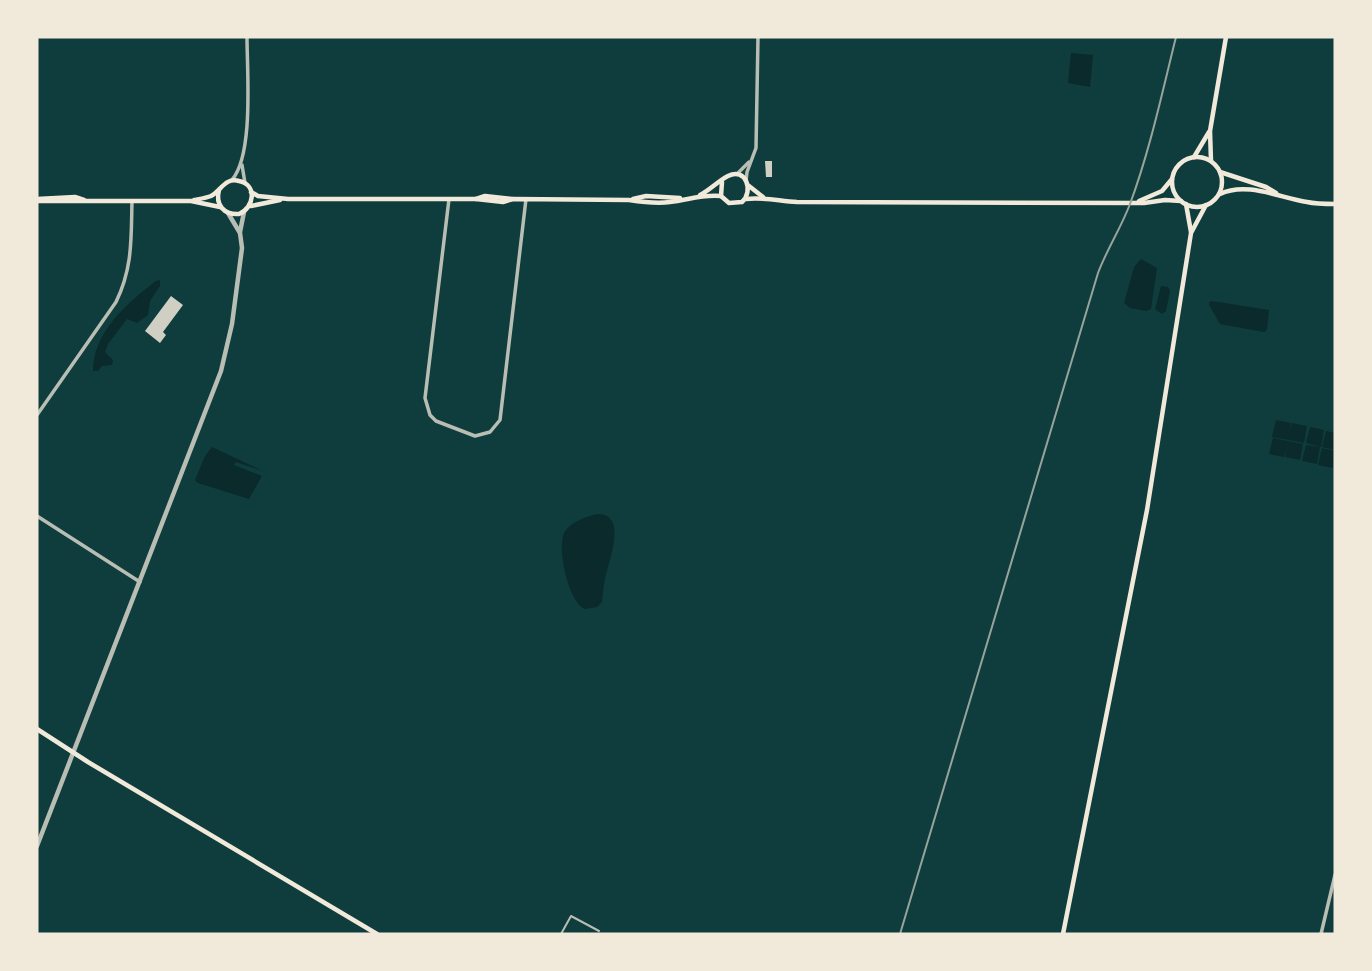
<svg xmlns="http://www.w3.org/2000/svg" width="1372" height="971" font-family="'Crimson Pro',serif">
	<rect width="100%" height="100%" fill="#0f3d3e"/>
	<g fill="#0a2a2b">
		<path d="M 1071,53 L 1093,55 L 1090,87 L 1068,83 Z"/>
		<path d="M 1141,259 L 1157,268 L 1151,309 L 1146,311 L 1130,308 L 1124,303 L 1134,267 Z"/>
		<path d="M 160,280 L 160,286 L 150,301 L 148,315 L 137,323 L 127,319 L 108,344 L 105,352 L 113,360 L 112,365 L 102,366 L 98,371 L 93,371 C 93,332 128,302 156,281 Z"/>
		<path d="M 1161,286 L 1168,287 L 1170,291 L 1166,311 L 1162,314 L 1155,309 Z"/>
		<path d="M 1212,301 L 1269,310 L 1267,330 L 1264,332 L 1220,324 L 1209,305 L 1209,302 Z"/>
		<path d="M 1276,420 L 1291,423 L 1289,435 L 1292,423 L 1307,426 L 1304,443 L 1272,437 Z"/>
		<path d="M 1310,427 L 1324,430 L 1321,447 L 1306,443 Z"/>
		<path d="M 1326,431 L 1335,433 L 1335,450 L 1322,447 Z"/>
		<path d="M 1273,438 L 1303,444 L 1300,460 L 1285,457 L 1287,447 L 1284,457 L 1269,454 Z"/>
		<path d="M 1306,445 L 1320,447 L 1317,464 L 1302,461 Z"/>
		<path d="M 212,447 L 263,471 L 236,462 L 234,465 L 262,476 L 249,499 L 198,483 L 195,480 L 205,456 Z"/>
		<path d="M 1322,448 L 1335,451 L 1333,468 L 1318,465 Z"/>
		<path d="M 597,514 C 629,513 608,563 605,580 C 603,587 603,594 602,602 L 597,607 L 585,609 C 568,602 557,549 564,533 C 569,523 587,516 597,514 Z"/>
	</g>
	<g fill="#cfcfc3">
		<path d="M 765,161 L 772,161 L 772,177 L 766,177 Z"/>
		<path d="M 171,296 L 183,305 L 163,332 L 166,335 L 160,343 L 145,331 Z"/>
	</g>
	<g fill="none" stroke-linecap="round" stroke-linejoin="round">
		<path stroke="#b8beb3" stroke-width="2" d="M 561,934 L 571,916 L 599,931"/>
		<g stroke="#b8beb3" stroke-width="3.5">
			<path d="M 242,165 L 245,183"/>
			<path d="M 737,174 L 749,162"/>
			<path d="M 232,180 C 254,154 247,72 247,37"/>
			<path d="M 746,181 L 747,172 L 756,148 L 758,37"/>
			<path d="M 449,199 L 425,398 L 430,415 L 436,421 L 475,436 L 490,432 L 500,420 L 526,199"/>
			<path d="M 37,415 L 116,302 C 133,267 131,238 132,201"/>
			<path d="M 37,516 L 140,582"/>
			<path d="M 1321,934 L 1335,875"/>
		</g>
		<g stroke="#b8beb3" stroke-width="4.5">
			<path d="M 240,232 L 244,212"/>
			<path d="M 37,846 L 221,371 L 232,324 L 242,248 L 240,233 L 228,213"/>
		</g>
		<g stroke="#f1e9da" stroke-width="4.5">
			<path d="M 1194,157 L 1209,132"/>
			<circle cx="1197" cy="182" r="25"/>
			<path d="M 1211,161 L 1210,131 L 1226,37"/>
			<path d="M 1220,172 L 1266,187 L 1276,193"/>
			<path d="M 749,186 L 763,197"/>
			<path d="M 251,192 L 258,196 L 288,199 L 476,199 L 503,202 L 513,199 L 629,200 C 642,202 656,204 670,202 C 688,200 702,194 721,196"/>
			<path d="M 1220,194 C 1247,181 1280,198 1307,202 C 1316,204 1326,204 1335,204"/>
			<path d="M 700,195 C 710,190 718,181 728,176 C 746,167 754,191 742,202 L 729,203 L 721,196 L 722,182"/>
			<path d="M 37,199 L 75,197 L 84,200"/>
			<path d="M 476,199 L 485,196 L 512,199"/>
			<path d="M 633,199 L 646,196 L 680,198"/>
			<path d="M 746,199 C 764,197 779,201 797,202 L 1144,203 L 1165,200 L 1181,201"/>
			<path d="M 194,200 C 199,199 206,198 211,196 C 221,191 225,177 239,181 C 258,185 254,208 239,214 C 224,215 215,205 219,190"/>
			<path d="M 37,201 L 191,201 L 220,207"/>
			<path d="M 1139,201 L 1162,191 L 1172,179"/>
			<path d="M 1186,204 L 1191,232"/>
			<path d="M 251,206 L 280,200"/>
			<path d="M 37,729 L 88,762 L 377,934"/>
			<path d="M 1063,934 L 1147,510 L 1191,233 L 1206,205"/>
		</g>
		<path stroke="#97a49c" stroke-width="2" d="M 900,934 L 1098,273 C 1107,249 1121,228 1130,204 C 1150,150 1162,93 1176,37"/>
	</g>
	<rect width="1372" height="971" fill="none" stroke="#f1e9da" stroke-width="77"/>
</svg>
